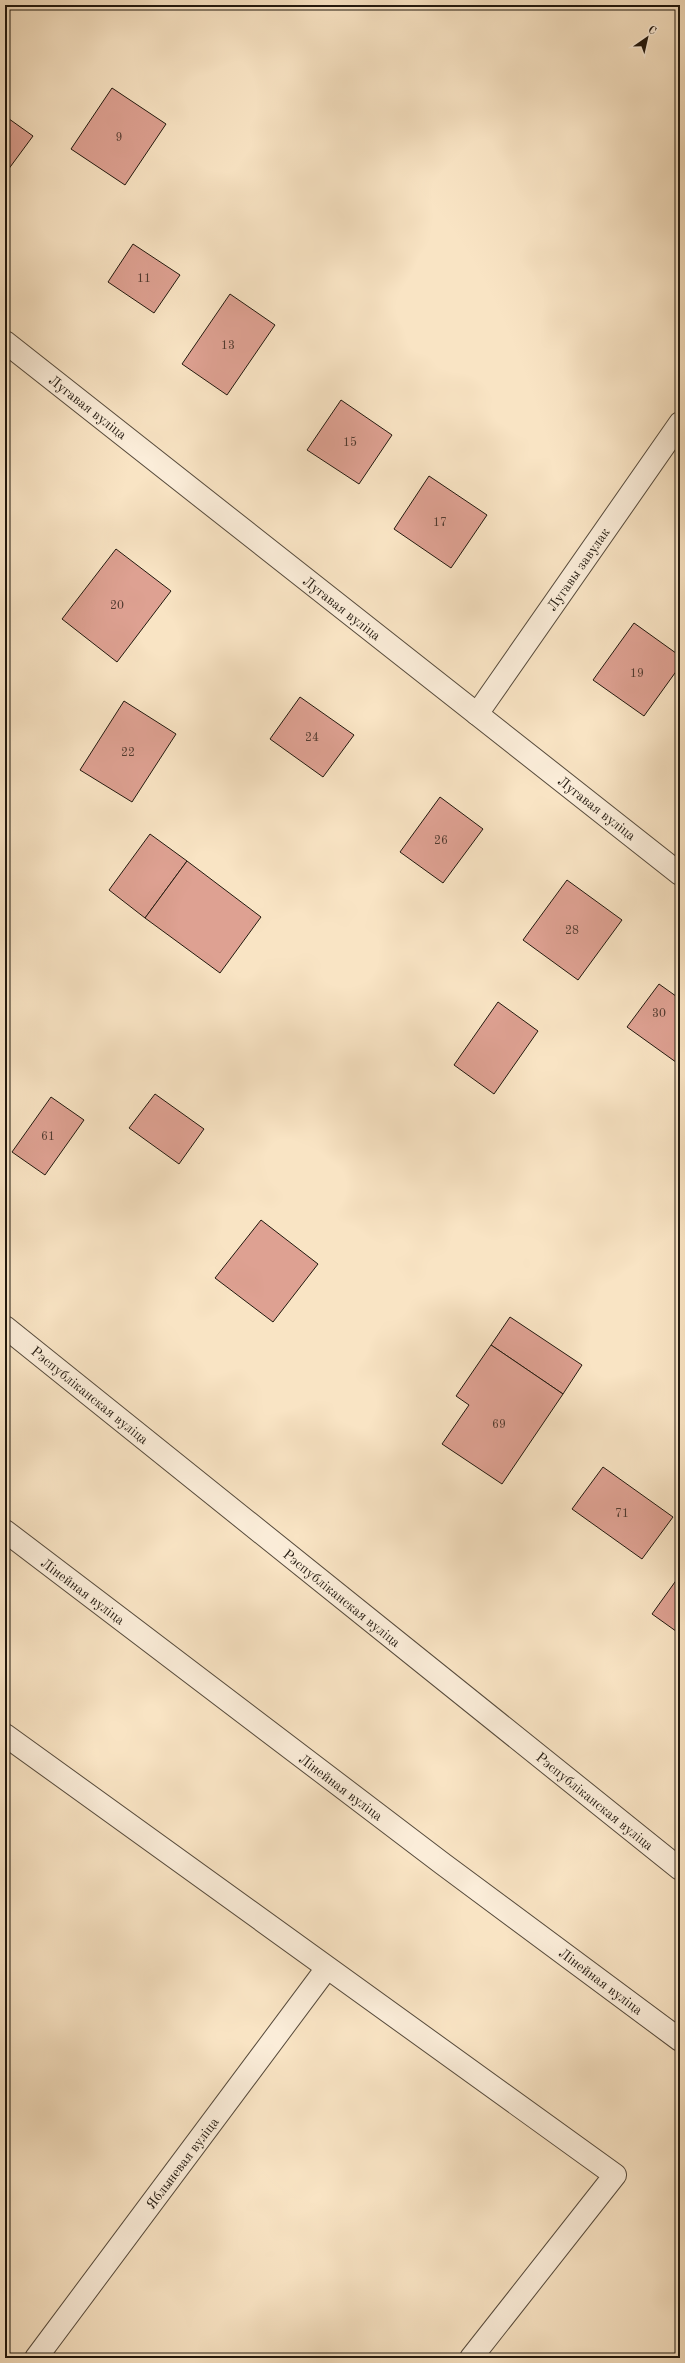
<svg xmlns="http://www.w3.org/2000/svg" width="685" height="2363" font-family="'Old Standard TT',serif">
	<rect width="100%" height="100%" fill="#f9e4c4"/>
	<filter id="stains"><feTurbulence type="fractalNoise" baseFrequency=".005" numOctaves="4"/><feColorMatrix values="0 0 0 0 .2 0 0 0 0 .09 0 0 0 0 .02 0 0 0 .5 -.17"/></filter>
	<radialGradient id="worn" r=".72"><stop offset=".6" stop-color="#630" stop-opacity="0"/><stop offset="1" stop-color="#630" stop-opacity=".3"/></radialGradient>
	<g fill="#dea192" stroke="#21180e">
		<path d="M 112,88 L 166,124 L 125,185 L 71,149 Z"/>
		<path d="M 5,116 L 33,136 L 5,174 Z"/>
		<path d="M 133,244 L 180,275 L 154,313 L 108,282 Z"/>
		<path d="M 230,294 L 275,325 L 227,395 L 182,364 Z"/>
		<path d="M 341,400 L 392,435 L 359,484 L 307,450 Z"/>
		<path d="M 429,476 L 487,515 L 451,568 L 394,529 Z"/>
		<path d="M 116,549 L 171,591 L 117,662 L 62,619 Z"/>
		<path d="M 634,623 L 680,656 L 680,666 L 644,716 L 593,680 Z"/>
		<path d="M 300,697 L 354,735 L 323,777 L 270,739 Z"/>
		<path d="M 124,701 L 176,734 L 132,802 L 80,770 Z"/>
		<path d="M 440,797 L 483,829 L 443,883 L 400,852 Z"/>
		<path d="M 150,834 L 187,861 L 145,918 L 109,890 Z"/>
		<path d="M 187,861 L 261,917 L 220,973 L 145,918 Z"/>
		<path d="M 567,880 L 622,920 L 578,980 L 523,940 Z"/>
		<path d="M 659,984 L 680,999 L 680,1065 L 627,1027 Z"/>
		<path d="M 498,1002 L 538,1031 L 494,1094 L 454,1065 Z"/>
		<path d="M 155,1094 L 204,1129 L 179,1164 L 129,1128 Z"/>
		<path d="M 51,1097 L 84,1120 L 45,1175 L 12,1152 Z"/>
		<path d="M 261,1220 L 318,1264 L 273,1322 L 215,1278 Z"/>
		<path d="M 510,1317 L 582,1365 L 563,1394 L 491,1345 Z"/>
		<path d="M 491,1345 L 563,1394 L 502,1484 L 442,1444 L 469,1405 L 456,1396 Z"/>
		<path d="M 603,1467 L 673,1517 L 642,1559 L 572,1509 Z"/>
		<path d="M 680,1575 L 680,1634 L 652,1614 Z"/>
	</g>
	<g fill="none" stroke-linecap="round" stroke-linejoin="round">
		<defs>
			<g id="street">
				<path d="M 5,342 L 680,874"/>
				<path d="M 477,714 L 680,423"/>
				<path d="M 5,1327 L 680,1869"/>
				<path d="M 5,1531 L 443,1864 L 680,2040"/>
				<path d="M 5,1735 L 615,2175 L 471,2358"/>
				<path d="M 36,2358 L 327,1968"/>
			</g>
		</defs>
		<use href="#street" stroke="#574b3c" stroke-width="24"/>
		<use href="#street" stroke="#fbedd9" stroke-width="22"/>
	</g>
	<g text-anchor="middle" stroke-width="3" stroke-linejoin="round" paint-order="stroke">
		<g font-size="12" fill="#503a2f">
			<text x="119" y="141">9</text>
			<text x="144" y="282">11</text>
			<text x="228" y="349">13</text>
			<text x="350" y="446">15</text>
			<text x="440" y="526">17</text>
			<text x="117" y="609">20</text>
			<text x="637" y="677">19</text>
			<text x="312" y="741">24</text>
			<text x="128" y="756">22</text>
			<text x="441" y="844">26</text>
			<text x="572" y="934">28</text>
			<text x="659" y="1017">30</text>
			<text x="48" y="1140">61</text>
			<text x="499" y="1428">69</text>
			<text x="622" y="1517">71</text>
		</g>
		<g font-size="14" fill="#21180e" stroke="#fbedd9">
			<text transform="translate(88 407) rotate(38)" y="5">Лугавая вуліца</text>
			<text transform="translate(578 569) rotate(-55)" y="5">Лугавы завулак</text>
			<text transform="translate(342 608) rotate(38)" y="5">Лугавая вуліца</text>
			<text transform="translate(597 808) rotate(38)" y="5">Лугавая вуліца</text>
			<text transform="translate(90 1395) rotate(39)" y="5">Рэспубліканская вуліца</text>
			<text transform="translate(83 1591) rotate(37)" y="5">Лінейная вуліца</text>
			<text transform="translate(342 1598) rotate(39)" y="5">Рэспубліканская вуліца</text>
			<text transform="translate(341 1787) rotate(37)" y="5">Лінейная вуліца</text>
			<text transform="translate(595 1801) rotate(39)" y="5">Рэспубліканская вуліца</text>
			<text transform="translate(601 1981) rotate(37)" y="5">Лінейная вуліца</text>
			<text transform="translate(182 2163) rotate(-53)" y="5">Яблыневая вуліца</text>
		</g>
	</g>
	<rect width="685" height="2363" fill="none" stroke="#f9e4c4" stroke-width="20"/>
	<rect x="6" y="6" width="673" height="2351" fill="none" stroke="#21180e" stroke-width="2"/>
	<rect x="10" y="10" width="665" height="2343" fill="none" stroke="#21180e"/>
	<g transform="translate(647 38) rotate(34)" stroke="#fbedd9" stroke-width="3" paint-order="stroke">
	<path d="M0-3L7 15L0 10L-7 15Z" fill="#21180e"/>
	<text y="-6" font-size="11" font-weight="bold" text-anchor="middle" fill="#21180e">С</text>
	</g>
	<rect width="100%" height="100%" filter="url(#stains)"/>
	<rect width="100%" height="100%" fill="url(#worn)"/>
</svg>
